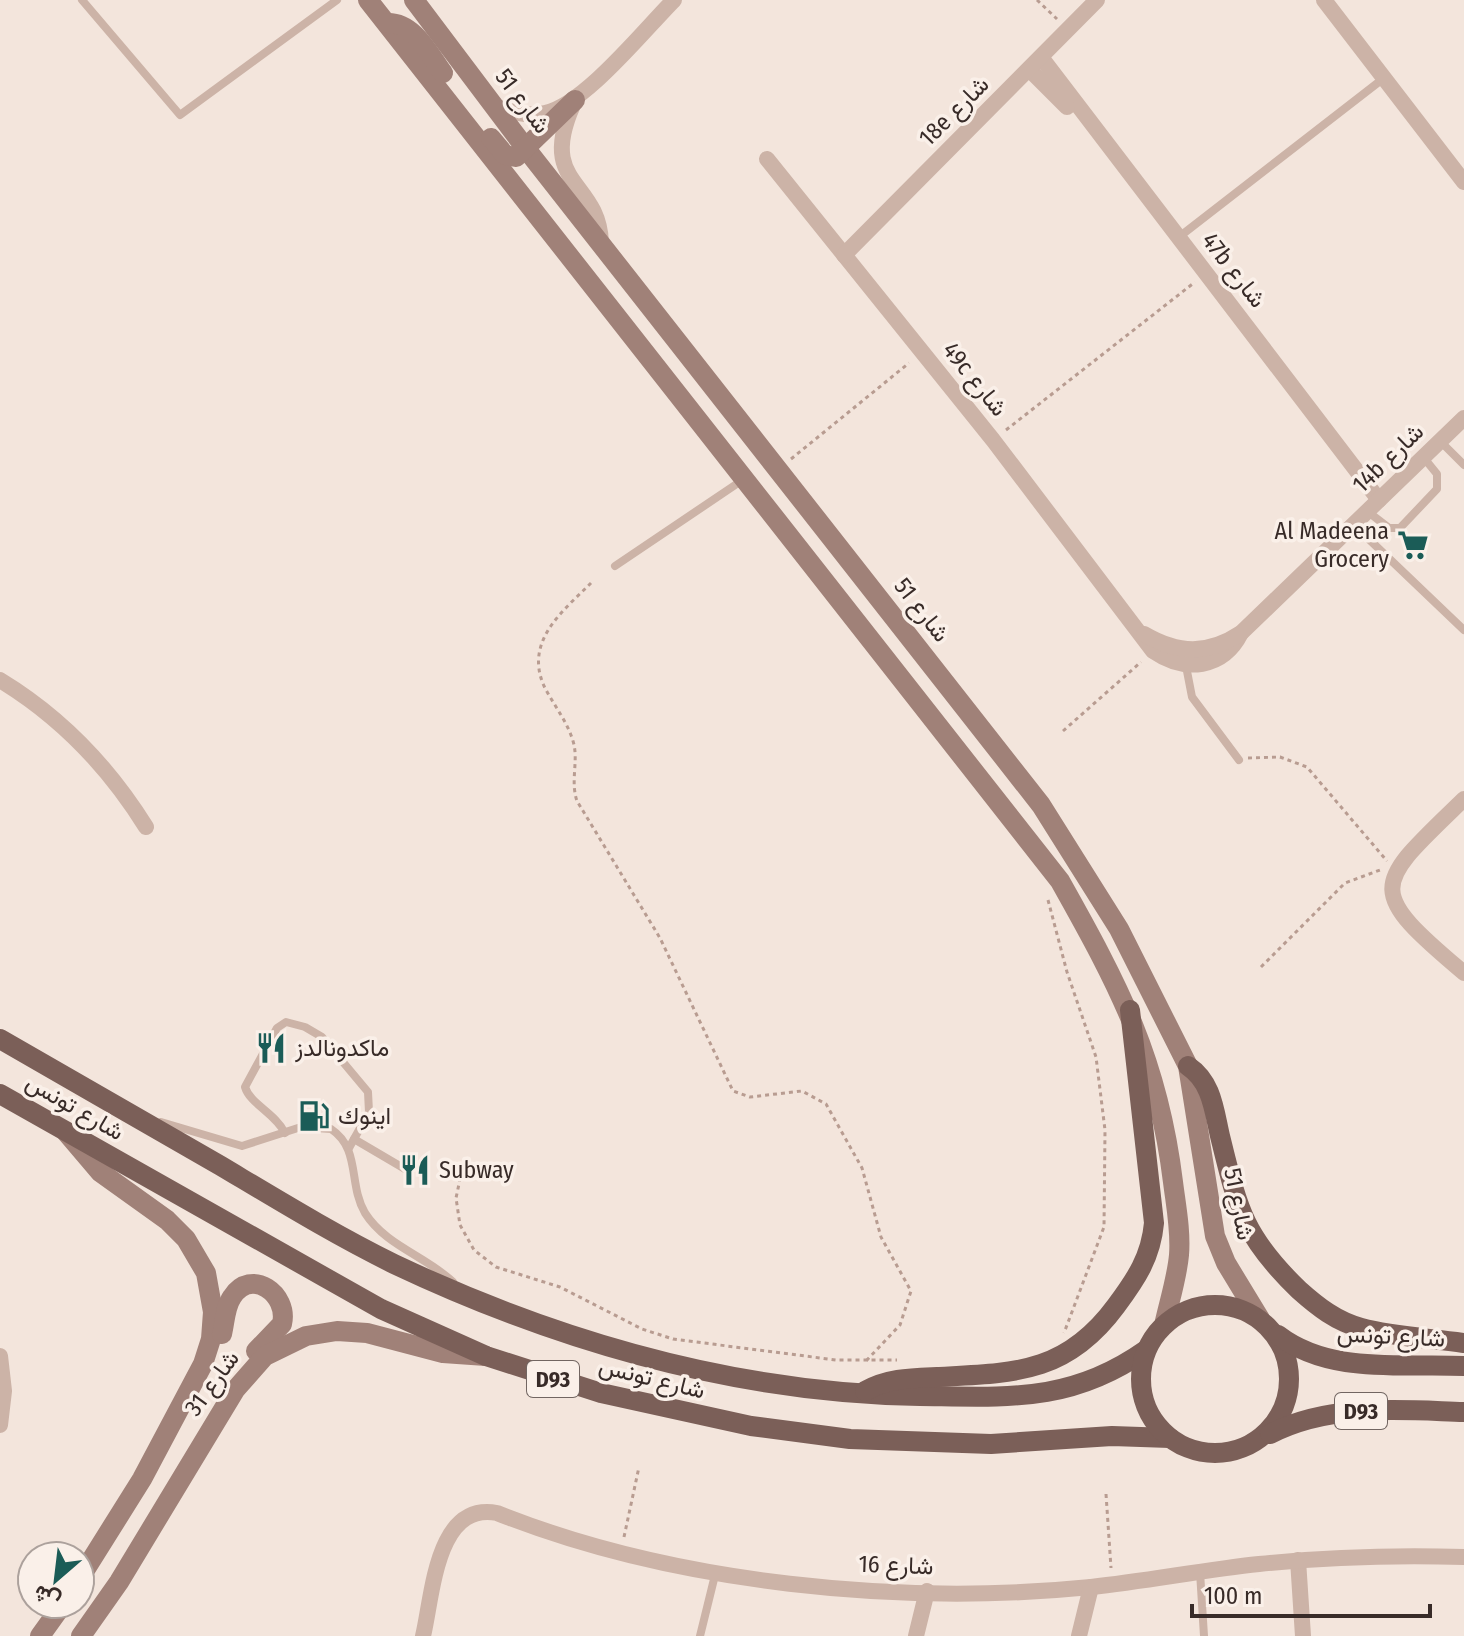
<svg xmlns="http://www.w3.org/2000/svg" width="1464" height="1636" font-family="'Fira Sans Condensed',Vazirmatn,sans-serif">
	<rect width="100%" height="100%" fill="#f3e5dc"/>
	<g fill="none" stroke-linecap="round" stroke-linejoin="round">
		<g stroke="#b89c91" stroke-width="3" stroke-dasharray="4 4" stroke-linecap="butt">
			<path d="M 1037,0 L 1057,19"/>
			<path d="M 1006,430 L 1195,282"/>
			<path d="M 791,459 L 909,363"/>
			<path d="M 591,583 C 563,611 524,641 544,686 C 553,704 567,721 573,741 C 579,760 570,781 577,801 L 660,938 L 733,1091 L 750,1097 L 802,1091 L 826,1104 L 862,1168 L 881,1237 L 911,1291 L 900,1325 L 866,1361"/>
			<path d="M 1063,731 L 1141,662"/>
			<path d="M 1248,758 L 1280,757 L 1307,767 L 1387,861"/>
			<path d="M 1048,900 L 1067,972 L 1096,1057 L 1105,1130 L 1104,1227 L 1064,1333"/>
			<path d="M 1261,967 L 1345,883 L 1380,870"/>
			<path d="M 462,1170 L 456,1198 L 460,1225 L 474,1250 L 496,1267 L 560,1287 L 642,1329 L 673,1339 L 836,1360 L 897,1360"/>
			<path d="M 1106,1494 L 1111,1568"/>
			<path d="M 624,1537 L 639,1467"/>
		</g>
		<g stroke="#ccb3a7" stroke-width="8">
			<path d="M 82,0 L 180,115 L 337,0"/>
			<path d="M 1179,237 L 1384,78"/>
			<path d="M 1440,441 L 1464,465"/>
			<path d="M 1367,511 L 1389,528 L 1400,528 L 1437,489 L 1437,474 L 1424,458"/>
			<path d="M 1354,525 L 1464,630"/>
			<path d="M 615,566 L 744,479"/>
			<path d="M 1186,666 L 1192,697 L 1239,760"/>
			<path d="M 161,1122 L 242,1146 L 301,1127 L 331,1129 C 361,1149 348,1184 365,1213 C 386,1246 426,1256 453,1282"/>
			<path d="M 285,1133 C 275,1113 250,1104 245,1087 L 277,1028 L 286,1022 L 305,1027 L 322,1037 L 368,1092 L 369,1112 L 349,1148"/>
			<path d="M 354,1139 L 405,1169"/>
			<path d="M 1200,1572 L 1204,1636"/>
			<path d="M 700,1636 L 716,1571"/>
		</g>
		<g stroke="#ccb3a7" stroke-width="16">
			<path d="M 1324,0 L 1464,182"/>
			<path d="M 1041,57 L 1379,500"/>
			<path d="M 1029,69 L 1067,107"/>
			<path d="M 573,105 C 537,186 599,179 601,243"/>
			<path d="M 496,107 C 513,112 527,117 545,113 C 584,105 644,30 674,0"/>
			<path d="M 767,159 L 993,440 L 1153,651 C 1185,673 1223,669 1241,633"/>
			<path d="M 844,255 L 1097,0"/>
			<path d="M 1144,634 C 1178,654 1208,655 1241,633 L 1464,418"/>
			<path d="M 0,680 C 61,717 108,766 146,827"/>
			<path d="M 1464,799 C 1374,886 1363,888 1464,973"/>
			<path d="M 0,1356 L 4,1391 L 0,1425"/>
			<path d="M 1298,1560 L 1303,1636"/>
			<path d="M 423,1636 C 433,1594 436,1502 497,1513 C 675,1584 901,1606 1091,1587 C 1147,1581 1203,1570 1259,1564 C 1327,1557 1396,1555 1464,1557"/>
			<path d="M 916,1636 L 927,1591"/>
			<path d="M 1079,1636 L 1091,1587"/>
		</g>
		<g stroke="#a08178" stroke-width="20">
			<path d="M 368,0 L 1060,881 C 1119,986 1158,1059 1173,1182 C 1176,1206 1181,1231 1179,1255 C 1177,1277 1170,1299 1165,1321"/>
			<path d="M 414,0 L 527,150 L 1041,805 L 1119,929 L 1188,1066 L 1215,1236 L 1226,1263 L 1260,1319"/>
			<path d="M 387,23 C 414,22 429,54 443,73"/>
			<path d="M 491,138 L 505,155 L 516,157 L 575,100"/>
			<path d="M 66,1132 L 100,1172 L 167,1220 L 186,1239 L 206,1273 L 213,1312 L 211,1339 L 203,1364 L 142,1479 L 80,1578"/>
			<path d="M 222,1334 C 225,1322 225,1307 232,1297 C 251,1267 289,1294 282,1324 L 256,1351"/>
			<path d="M 40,1636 L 63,1604"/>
			<path d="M 81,1636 L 119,1582 L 235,1390 L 265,1356 L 306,1336 L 337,1331 L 367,1333 L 443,1353 L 486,1356"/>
		</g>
		<g stroke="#7b5f58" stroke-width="20">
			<path d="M 0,1039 C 74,1081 147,1124 221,1166 C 278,1200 335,1235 394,1264 C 559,1342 737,1393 920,1396 C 1008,1397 1071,1403 1146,1350"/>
			<path d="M 1188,1066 C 1212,1082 1214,1110 1220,1136 C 1238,1209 1243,1236 1299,1290 C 1318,1307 1336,1321 1361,1328 C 1394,1337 1430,1338 1464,1343"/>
			<path d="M 0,1094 L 381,1309 L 486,1356 L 601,1393 L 751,1426 L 850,1439 L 991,1444 L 1112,1436 L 1170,1438"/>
			<circle cx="1215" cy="1379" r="74"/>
			<path d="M 1278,1335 C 1330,1375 1403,1363 1464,1366"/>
			<path d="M 865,1391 C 888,1378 912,1378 937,1377 C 1014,1373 1066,1374 1116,1306 C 1136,1279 1151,1257 1154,1223 L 1130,1010"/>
			<path d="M 1270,1434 C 1330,1403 1399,1410 1464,1412"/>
		</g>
	</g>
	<defs>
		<symbol id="supermarket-bare" viewBox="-9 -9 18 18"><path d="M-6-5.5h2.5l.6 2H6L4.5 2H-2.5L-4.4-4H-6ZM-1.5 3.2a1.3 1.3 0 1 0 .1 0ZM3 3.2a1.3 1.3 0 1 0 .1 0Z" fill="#1b5c57" stroke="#faf0e9" stroke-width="2.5" paint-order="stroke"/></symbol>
		<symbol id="restaurant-bare" viewBox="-9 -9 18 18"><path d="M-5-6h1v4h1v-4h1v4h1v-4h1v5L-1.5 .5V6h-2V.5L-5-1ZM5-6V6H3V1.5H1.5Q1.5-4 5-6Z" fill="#1b5c57" stroke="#faf0e9" stroke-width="2.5" paint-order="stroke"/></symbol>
		<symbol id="fuel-bare" viewBox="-9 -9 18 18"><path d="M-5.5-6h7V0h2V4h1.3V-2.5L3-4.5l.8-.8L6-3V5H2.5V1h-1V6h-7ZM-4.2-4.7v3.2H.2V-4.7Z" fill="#1b5c57" stroke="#faf0e9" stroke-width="2.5" paint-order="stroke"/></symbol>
	</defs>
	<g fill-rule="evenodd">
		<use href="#supermarket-bare" x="1391" y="523" width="44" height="44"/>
		<use href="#restaurant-bare" x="249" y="1026" width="44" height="44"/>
		<use href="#fuel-bare" x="292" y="1094" width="44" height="44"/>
		<use href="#restaurant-bare" x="393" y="1148" width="44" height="44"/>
	</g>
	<g text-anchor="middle" stroke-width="7" stroke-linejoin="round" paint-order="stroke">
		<g fill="#faf0e9" stroke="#726662" stroke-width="2">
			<rect x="527" y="1361" width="52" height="36" rx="6"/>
			<rect x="1335" y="1393" width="52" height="36" rx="6"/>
		</g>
		<g font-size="22" font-weight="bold" fill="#382b28">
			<text x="553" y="1387">D93</text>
			<text x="1361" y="1419">D93</text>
		</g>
		<g font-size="24" fill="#382b28" stroke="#faf0e9">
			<text transform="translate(523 101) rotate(53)" y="8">شارع 51</text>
			<text transform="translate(954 111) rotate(-45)" y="8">18e شارع</text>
			<text transform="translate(1234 270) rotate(52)" y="8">47b شارع</text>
			<text transform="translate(975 379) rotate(51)" y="8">49c شارع</text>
			<text transform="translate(1388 458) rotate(-44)" y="8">14b شارع</text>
			<text transform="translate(922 610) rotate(52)" y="8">شارع 51</text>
			<text transform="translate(75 1107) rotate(30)" y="8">شارع تونس</text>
			<text transform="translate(1239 1204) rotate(79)" y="8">شارع 51</text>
			<text transform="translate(1391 1336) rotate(3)" y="8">شارع تونس</text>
			<text transform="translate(652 1378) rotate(14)" y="8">شارع تونس</text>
			<text transform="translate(212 1383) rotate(-54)" y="8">شارع 31</text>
			<text transform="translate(896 1565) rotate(2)" y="8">شارع 16</text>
		</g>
		<g font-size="24" fill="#382b28" stroke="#faf0e9" text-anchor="start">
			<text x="1389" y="539" text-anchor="end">Al Madeena<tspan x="1389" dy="28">Grocery</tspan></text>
			<text x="295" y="1056">ماكدونالدز</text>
			<text x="338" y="1124">اينوك</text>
			<text x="439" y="1178">Subway</text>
		</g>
	</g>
	<g transform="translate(56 1580) rotate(208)"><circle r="38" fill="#faf0e9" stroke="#aca19c" stroke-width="2"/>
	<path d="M0-6L14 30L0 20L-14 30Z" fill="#1b5c57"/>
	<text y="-12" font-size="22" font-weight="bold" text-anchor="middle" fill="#382b28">ش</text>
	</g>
	<path d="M1192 1604v12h238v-12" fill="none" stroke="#382b28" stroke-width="4"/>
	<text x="1204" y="1604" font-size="24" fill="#382b28" stroke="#faf0e9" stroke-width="6" paint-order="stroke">100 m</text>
</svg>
